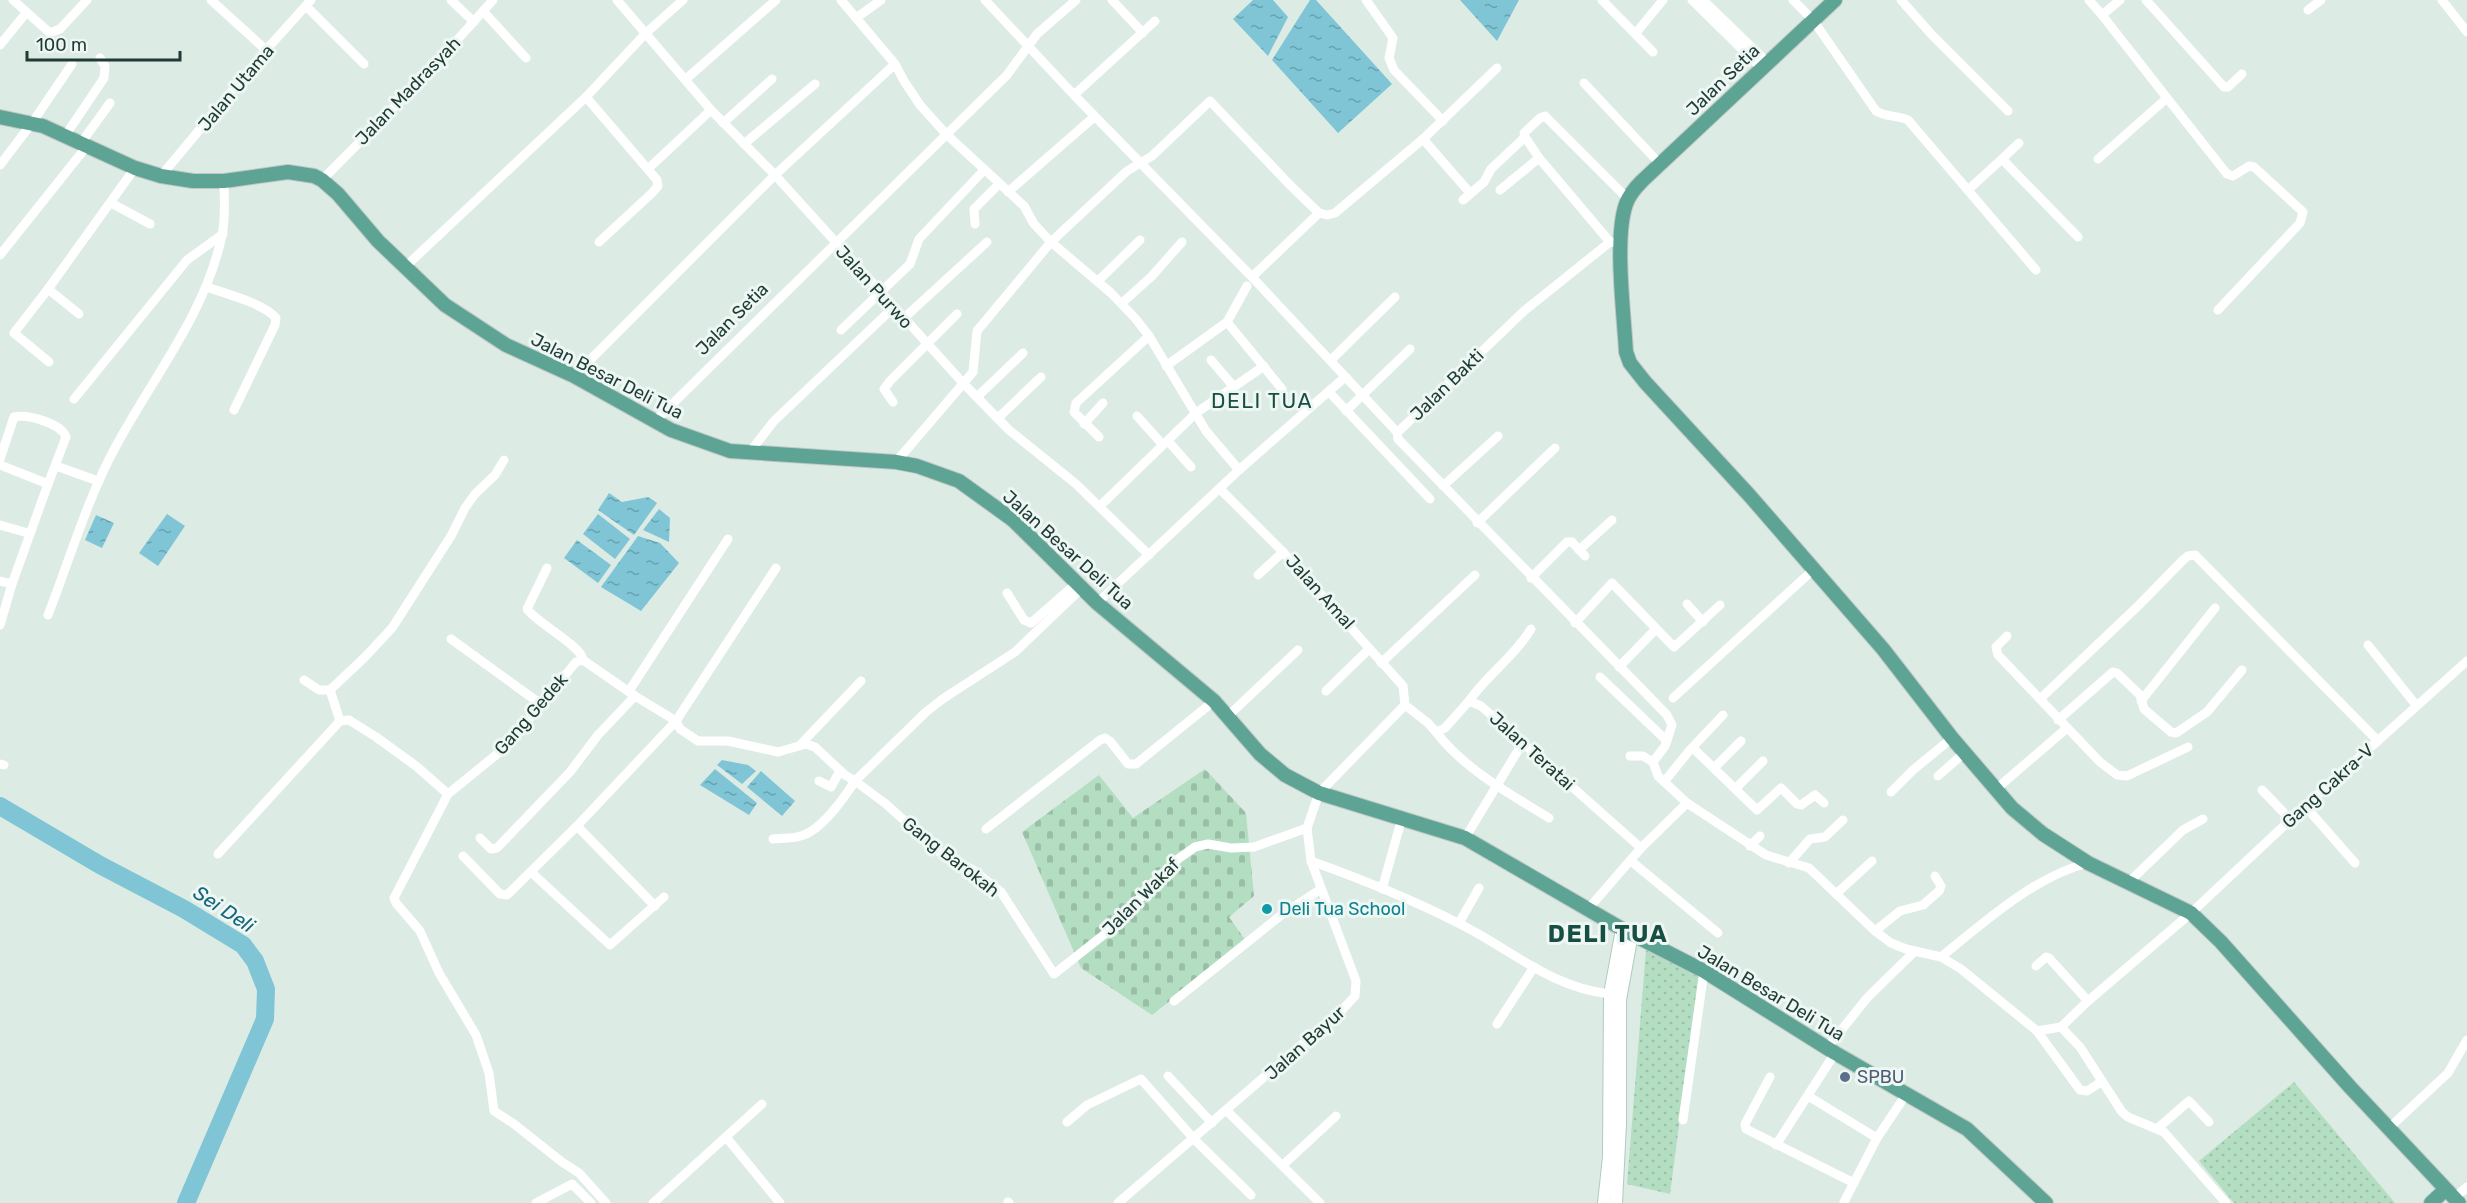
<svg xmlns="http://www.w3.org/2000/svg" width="2467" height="1203" font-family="Rubik,sans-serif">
	<defs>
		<pattern id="grass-dots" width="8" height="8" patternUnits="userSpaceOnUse" patternTransform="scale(1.5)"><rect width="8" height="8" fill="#b4dec1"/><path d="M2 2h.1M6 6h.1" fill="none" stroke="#9abfa6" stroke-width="1.8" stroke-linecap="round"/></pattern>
		<pattern id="cemetery-stones" width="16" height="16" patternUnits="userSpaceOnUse" patternTransform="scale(1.5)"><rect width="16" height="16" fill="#b4dec1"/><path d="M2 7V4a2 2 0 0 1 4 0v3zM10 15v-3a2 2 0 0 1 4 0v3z" fill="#9abfa6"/></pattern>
		<pattern id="water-ripples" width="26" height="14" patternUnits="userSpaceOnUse" patternTransform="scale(1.5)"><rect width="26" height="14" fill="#7fc5d6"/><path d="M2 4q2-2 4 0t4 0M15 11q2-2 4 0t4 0" fill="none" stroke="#67a1ae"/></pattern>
	</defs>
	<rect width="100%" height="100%" fill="#ddebe5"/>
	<g fill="url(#grass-dots)">
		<path d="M 1646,950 L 1699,974 L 1670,1194 L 1627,1184 Z"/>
		<path d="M 2294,1082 L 2395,1203 L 2234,1203 L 2199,1161 Z"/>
	</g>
	<path fill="url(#cemetery-stones)" d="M 1205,769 L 1246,813 L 1254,896 L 1229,917 L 1246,941 L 1152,1015 L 1081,968 L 1022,832 L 1099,775 L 1133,818 Z"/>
	<g fill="url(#water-ripples)">
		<path d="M 1253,0 L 1273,0 L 1288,17 L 1268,56 L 1233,19 Z"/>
		<path d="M 1310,0 L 1316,0 L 1392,84 L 1338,133 L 1272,60 Z"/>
		<path d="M 1460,0 L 1519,0 L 1497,41 Z"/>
		<path d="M 609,493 L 622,502 L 648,497 L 657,503 L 634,535 L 598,510 Z"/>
		<path d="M 659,509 L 670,518 L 669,542 L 643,530 Z"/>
		<path d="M 167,514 L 185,526 L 158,566 L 139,553 Z"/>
		<path d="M 598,514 L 630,539 L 615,559 L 583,534 Z"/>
		<path d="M 96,515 L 114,523 L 102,548 L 85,540 Z"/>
		<path d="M 638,536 L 660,543 L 679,563 L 641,611 L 601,587 Z"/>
		<path d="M 577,540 L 611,565 L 598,583 L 564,558 Z"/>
		<path d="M 722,760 L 748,765 L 756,771 L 742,784 L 717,765 Z"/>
		<path d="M 715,769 L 757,803 L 749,815 L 700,785 Z"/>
		<path d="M 761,771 L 795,801 L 782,816 L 747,787 Z"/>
	</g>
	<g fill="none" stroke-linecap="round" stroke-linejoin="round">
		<path stroke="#7fc5d6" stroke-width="18" d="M 0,806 L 100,865 L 184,909 L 243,945 L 255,961 L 266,989 L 265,1019 L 186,1203"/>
		<defs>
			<g id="secondary">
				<path d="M 1604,1203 L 1609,1157 L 1610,994 L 1622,929"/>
				<path d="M 1616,1203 L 1620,1124 L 1620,1000 L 1632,934"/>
			</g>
			<g id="primary">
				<path d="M 1835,0 L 1642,181 C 1636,187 1629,195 1626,204 C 1614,238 1624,314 1626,352 L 1630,363 L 1645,382 L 1750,496 L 1883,649 L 1952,738 L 2012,808 L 2043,834 L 2088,863 L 2191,913 L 2221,942 L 2350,1087 L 2459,1203"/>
				<path d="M 0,117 L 43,126 L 135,168 L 161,176 L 193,181 L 224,181 L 288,172 L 314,176 L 322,180 L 338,194 L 378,241 L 445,305 L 506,345 L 574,376 L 671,430 L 730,451 L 896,462 L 917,466 L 959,481 L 1013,520 L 1097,603 L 1214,701 L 1260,754 L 1285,775 L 1319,793 L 1465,838 L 1622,929 L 1704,971 L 1835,1053 L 1967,1129 L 2046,1203"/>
				<path d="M 2431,1203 L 2445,1190"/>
			</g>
		</defs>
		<use href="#secondary" stroke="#b0cbc2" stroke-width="14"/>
		<use href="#primary" stroke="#c0c8c6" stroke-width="16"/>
		<g stroke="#fff" stroke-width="9">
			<path d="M 13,0 L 50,33 L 60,29 L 87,0"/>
			<path d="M 211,0 L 266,50"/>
			<path d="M 451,0 L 474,22"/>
			<path d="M 617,0 L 711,110 L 775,175 L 963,383 L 1009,430 L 1076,484 L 1149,555"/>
			<path d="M 841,0 L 895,64 L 904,81 L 920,105 L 946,134 L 1024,206 L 1034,224 L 1051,242 L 1111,293 L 1135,318 L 1149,336 L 1206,431 L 1239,470"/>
			<path d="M 985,0 L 1074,95"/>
			<path d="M 1112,0 L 1143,33"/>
			<path d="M 1366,0 L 1393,38 L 1389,58 L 1394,70 L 1443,121"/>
			<path d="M 1602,0 L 1653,52"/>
			<path d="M 1692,0 L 1761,68"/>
			<path d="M 1703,0 L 1767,62"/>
			<path d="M 1793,0 L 1813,20 L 1876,111 C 1885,117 1897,115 1908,120 L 2036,270"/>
			<path d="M 1901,0 L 1932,35 L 2008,111"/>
			<path d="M 2089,0 L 2102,15"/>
			<path d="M 2146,0 L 2224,87 L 2228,87 L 2242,74"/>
			<path d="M 2442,0 L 2467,32"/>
			<path d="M 306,6 L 364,64"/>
			<path d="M 2308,10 L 2321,0"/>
			<path d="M 483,11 L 526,58"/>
			<path d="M 856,18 L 881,0"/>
			<path d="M 1155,21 L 1074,95 L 1252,277 L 1396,431 L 1400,430 L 1524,311 L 1610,242 L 1620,243"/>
			<path d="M 1636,33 L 1663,0"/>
			<path d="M 0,45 L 26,13"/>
			<path d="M 686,79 L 776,0"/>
			<path d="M 1584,83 L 1660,164"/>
			<path d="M 586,97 L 657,180 L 658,186 L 652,193 L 599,242"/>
			<path d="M 2167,98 L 2227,174 L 2233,176 L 2249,166 L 2254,167 L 2303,212 L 2300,223 L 2218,310"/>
			<path d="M 723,123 L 772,79"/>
			<path d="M 65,136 L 104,78 L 105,66 L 100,58"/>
			<path d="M 1423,139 L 1470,193"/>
			<path d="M 81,143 L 110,103"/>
			<path d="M 744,144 L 815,84"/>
			<path d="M 2002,159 L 2019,143"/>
			<path d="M 2098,159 L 2167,98 L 2102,15 L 2120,0"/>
			<path d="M 0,165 L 32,123 L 72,64"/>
			<path d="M 649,168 L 711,110"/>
			<path d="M 161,176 L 266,50 L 311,0"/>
			<path d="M 322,180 L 424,77 L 493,0"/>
			<path d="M 1969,189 L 2002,159 L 2078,237"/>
			<path d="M 1500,190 L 1539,158"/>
			<path d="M 1008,192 L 1094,117"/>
			<path d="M 1463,200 L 1484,182 L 1491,169 L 1525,137"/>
			<path d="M 111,203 L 150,224"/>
			<path d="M 975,224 L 974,209 L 999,184"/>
			<path d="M 1610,242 L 1539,158 L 1525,137 L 1524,133 L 1540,118 L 1545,116 L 1628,199"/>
			<path d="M 0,255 L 87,146"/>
			<path d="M 405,267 L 586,97 L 646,33 L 683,0"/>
			<path d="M 1252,277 L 1319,213 L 1327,215 L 1335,213 L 1423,139 L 1497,68"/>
			<path d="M 1098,281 L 1140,240"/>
			<path d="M 1247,286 L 1227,322 L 1282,389"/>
			<path d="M 207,287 C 226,294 263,303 276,318 L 275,325 L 234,410"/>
			<path d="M 48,289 L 79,314"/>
			<path d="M 1122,303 L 1152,276 L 1182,242"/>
			<path d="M 903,319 L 987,242"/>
			<path d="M 841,330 L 910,264 L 919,239 L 984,170"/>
			<path d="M 1211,360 L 1234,387"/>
			<path d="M 1331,360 L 1395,297"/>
			<path d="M 49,362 L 14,333 L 48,289 L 135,168"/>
			<path d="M 1166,366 L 1227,322"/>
			<path d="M 574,376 L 775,175 L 895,64"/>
			<path d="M 1329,392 L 1430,499"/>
			<path d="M 977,397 L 1023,353"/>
			<path d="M 74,399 L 187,260 L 223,234"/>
			<path d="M 893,402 L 884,389 L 890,381 L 957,314"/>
			<path d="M 1346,411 L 1410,349"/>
			<path d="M 1137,416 L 1163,445"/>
			<path d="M 998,418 L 1041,377"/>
			<path d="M 655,421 L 1007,75 L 1037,34 L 1076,0"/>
			<path d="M 1084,424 L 1103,403"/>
			<path d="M 1397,431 L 1398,439 L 1667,715 L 1672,725 L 1665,746 L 1653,762 L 1658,776 L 1687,803 L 1766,855 L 1809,868 L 1875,931 L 1891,943 L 1906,949 L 1941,957 L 1961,969 L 2037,1031 L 2080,1090 L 2087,1091 L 2101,1082"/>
			<path d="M 1099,437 L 1074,412 L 1076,403 L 1149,336"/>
			<path d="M 1168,441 L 1191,467"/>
			<path d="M 749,453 L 774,421 L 893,308"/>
			<path d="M 0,459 L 14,417 C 27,414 61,423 66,437 L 48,484"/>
			<path d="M 896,462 L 973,372 L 977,331 L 1051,242 L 1127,171 L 1152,156 L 1210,101 L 1290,185 L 1319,213"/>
			<path d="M 0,465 L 48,484 L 12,584 L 0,581"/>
			<path d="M 56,466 L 98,481"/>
			<path d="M 1443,486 L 1498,436"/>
			<path d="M 1220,489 L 1283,552 L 1403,686 L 1405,705"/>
			<path d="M 1100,506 L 1196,413 L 1264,366"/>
			<path d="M 1477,523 L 1555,448"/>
			<path d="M 0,525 L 28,533"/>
			<path d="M 1579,550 L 1612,520"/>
			<path d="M 547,568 L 527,609 C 538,624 582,646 583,660"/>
			<path d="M 1258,575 L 1283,552"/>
			<path d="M 1531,578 L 1567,542 L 1572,542 L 1585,556"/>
			<path d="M 1007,593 L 1024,620 L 1031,623 L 1077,583"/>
			<path d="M 1097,603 L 1239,470 L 1344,378 L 1347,378"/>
			<path d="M 1687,604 L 1703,622"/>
			<path d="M 48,615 C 70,559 87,499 116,446 C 153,377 206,313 222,235 C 226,218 224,198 224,181"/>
			<path d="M 1575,623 L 1612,583 L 1674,647 L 1720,605"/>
			<path d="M 0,625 L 12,584"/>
			<path d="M 2007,636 L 1996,647 L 1998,655 L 2100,762 L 2117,775 L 2127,776 L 2188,747"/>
			<path d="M 451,639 L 542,705"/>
			<path d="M 2368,645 L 2416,705"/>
			<path d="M 583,660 L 576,662 L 507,746 L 448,794 L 394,898 L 396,903 L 420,931 L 439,973 L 476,1035 L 489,1073 L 494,1111 L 514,1124 L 562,1162 L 579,1173 L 606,1203"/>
			<path d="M 583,660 L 635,696 L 676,721 L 680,729 L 698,741 L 728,741 L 778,752 L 806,744 L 815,747 L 845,775 L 855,781 L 926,712 L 944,698 L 1015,652 L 1082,588"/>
			<path d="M 1381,663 L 1475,575"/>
			<path d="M 1619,667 L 1656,629"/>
			<path d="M 1600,677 L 1667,741"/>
			<path d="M 304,680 L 319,690 L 330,690"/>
			<path d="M 629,691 L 728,539"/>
			<path d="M 1326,691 L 1369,649"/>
			<path d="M 1673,698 L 1813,570"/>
			<path d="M 2040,699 L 2138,606 L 2183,560 L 2188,556 L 2195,555 L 2378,741"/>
			<path d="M 1469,701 C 1487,675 1514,657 1531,629"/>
			<path d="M 2141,701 L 2215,608"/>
			<path d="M 1405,705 L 1428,723 L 1436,732 L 1445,728 L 1469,701 L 1481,706 L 1641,848"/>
			<path d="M 1228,716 L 1298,650"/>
			<path d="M 2058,720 L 2113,672 L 2117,673 L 2140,695 L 2144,709 L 2171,732 L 2176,733 L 2207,712 L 2242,670"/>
			<path d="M 340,721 L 330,690 L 365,657 L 392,628 L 451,536 L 465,508 L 475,494 L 495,475 L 504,460"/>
			<path d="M 1436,732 C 1464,769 1510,794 1549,818"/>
			<path d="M 800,745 L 861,681"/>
			<path d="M 1693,748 L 1757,810 L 1781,788 L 1797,804 L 1801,805 L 1815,795 L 1824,803"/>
			<path d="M 1630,756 L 1643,756 L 1653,762"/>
			<path d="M 0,764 L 4,765"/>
			<path d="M 1714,768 L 1741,741"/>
			<path d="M 1938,776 L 1964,753"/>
			<path d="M 819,781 L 831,787 L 840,771"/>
			<path d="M 1664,782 L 1689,751 L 1723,715"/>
			<path d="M 1736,788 L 1763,761"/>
			<path d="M 1995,790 L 2067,728"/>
			<path d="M 2262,790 L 2290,819"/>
			<path d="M 1891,792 L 1913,770 L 1952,738"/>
			<path d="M 2305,806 L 2355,863"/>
			<path d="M 577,826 L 655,906"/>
			<path d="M 986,829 L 1100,740 L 1105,738 L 1110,741 L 1128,764 L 1136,764 L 1214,701"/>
			<path d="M 480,838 L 491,849 L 497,848 L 570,772 L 598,735 L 635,696"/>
			<path d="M 1465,838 L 1522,744"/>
			<path d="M 773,839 C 785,838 799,839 810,832 C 828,821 844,798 855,781 L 886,804 L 939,852 L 973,870 L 1001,892 L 1054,974 L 1106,933 L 1178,859 L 1195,847 L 1208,844 L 1231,848 L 1254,847 L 1307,828"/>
			<path d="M 1750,846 L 1760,836"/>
			<path d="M 218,854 L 340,721 L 349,720 L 376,737 L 416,766 L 448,794"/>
			<path d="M 463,856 L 500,894 L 507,895 L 577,826 L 676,721 L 776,568"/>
			<path d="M 1311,861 C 1361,879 1411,899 1458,923 C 1511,949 1549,987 1610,994"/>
			<path d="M 1631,861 L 1718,933"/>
			<path d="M 1789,863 L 1810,839 L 1825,837 L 1843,820"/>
			<path d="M 531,872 L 610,945 L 664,897"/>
			<path d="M 2129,882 L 2183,830 L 2203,819"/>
			<path d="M 1382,889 L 1402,818"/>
			<path d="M 1836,894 L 1872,861"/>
			<path d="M 1589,908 L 1641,848 L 1687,803"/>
			<path d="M 1459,923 L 1479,888"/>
			<path d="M 1875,931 L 1900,911 L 1923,905 L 1939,891 L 1941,886 L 1935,876"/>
			<path d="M 1941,957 C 1983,923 2035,876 2088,863"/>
			<path d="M 2036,966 L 2046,957 L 2049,958 L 2088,1001"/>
			<path d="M 1174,1001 L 1280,916 L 1321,889"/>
			<path d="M 1497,1024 L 1534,967"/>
			<path d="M 2061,1027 L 2080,1047 L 2122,1112 L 2128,1117 L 2164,1132 L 2226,1203"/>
			<path d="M 2037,1031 L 2061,1027 L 2088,1001 L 2191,913 L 2305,806 L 2467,661"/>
			<path d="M 1827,1048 L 1867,998 L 1915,951"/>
			<path d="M 1168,1076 L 1212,1123"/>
			<path d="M 1770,1077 L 1745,1124 L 1746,1129 L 1854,1183"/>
			<path d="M 1808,1096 L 1877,1138 L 1844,1202"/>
			<path d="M 1227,1111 L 1320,1203"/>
			<path d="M 1683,1120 L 1704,971"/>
			<path d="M 1067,1122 L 1087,1105 L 1141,1079 L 1194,1139 L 1251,1195"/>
			<path d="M 2158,1128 L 2189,1101 L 2209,1122"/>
			<path d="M 2389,1128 L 2448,1073 L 2467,1040"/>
			<path d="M 726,1137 L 780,1203"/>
			<path d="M 1877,1138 L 1907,1093"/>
			<path d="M 1776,1145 L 1835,1053"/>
			<path d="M 1283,1165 L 1336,1116"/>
			<path d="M 2454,1198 L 2467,1187"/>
			<path d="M 1008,1202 L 1009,1203"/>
			<path d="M 536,1203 L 572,1184 L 591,1203"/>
			<path d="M 653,1203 L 762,1104"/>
			<path d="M 1118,1203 L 1342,1010 L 1355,996 L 1356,981 L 1311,861 L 1307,828 L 1319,793 L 1405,705"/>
		</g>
		<use href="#secondary" stroke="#fff" stroke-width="12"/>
		<use href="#primary" stroke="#5ea495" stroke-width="14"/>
	</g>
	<circle fill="#0f9aa8" stroke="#eef7f3" stroke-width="2" cx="1267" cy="909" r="6"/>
	<circle fill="#5c6f8a" stroke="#eef7f3" stroke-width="2" cx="1845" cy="1077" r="6"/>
	<g text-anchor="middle" stroke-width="6" stroke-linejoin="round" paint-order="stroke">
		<g font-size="18" fill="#1e3b35" stroke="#eef7f3">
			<text transform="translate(1723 80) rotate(-44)" y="6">Jalan Setia</text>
			<text transform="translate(236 88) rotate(-50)" y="6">Jalan Utama</text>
			<text transform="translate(408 91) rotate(-46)" y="6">Jalan Madrasyah</text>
			<text transform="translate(874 287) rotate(48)" y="6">Jalan Purwo</text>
			<text transform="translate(732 319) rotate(-45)" y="6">Jalan Setia</text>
			<text transform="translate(607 376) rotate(27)" y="6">Jalan Besar Deli Tua</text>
			<text transform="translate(1447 385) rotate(-44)" y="6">Jalan Bakti</text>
			<text transform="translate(1068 550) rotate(42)" y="6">Jalan Besar Deli Tua</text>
			<text transform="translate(1320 592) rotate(48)" y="6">Jalan Amal</text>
			<text transform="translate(531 714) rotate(-49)" y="6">Gang Gedek</text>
			<text transform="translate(1532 751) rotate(42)" y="6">Jalan Teratai</text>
			<text transform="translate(2328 786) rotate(-42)" y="6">Gang Cakra-V</text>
			<text transform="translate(951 857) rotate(38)" y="6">Gang Barokah</text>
			<text transform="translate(1141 897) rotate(-45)" y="6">Jalan Wakaf</text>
			<text transform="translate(1771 993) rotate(31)" y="6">Jalan Besar Deli Tua</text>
			<text transform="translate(1305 1043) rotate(-42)" y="6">Jalan Bayur</text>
		</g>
		<g font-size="18" fill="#0d838f" stroke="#eef7f3" text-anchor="start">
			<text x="1279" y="915">Deli Tua School</text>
		</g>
		<g font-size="18" fill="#4e5e75" stroke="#eef7f3" text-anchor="start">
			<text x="1857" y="1083">SPBU</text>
		</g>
		<g font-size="20" font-style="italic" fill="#13667c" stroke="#eef7f3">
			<text transform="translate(224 909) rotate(33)" y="7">Sei Deli</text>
		</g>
		<g font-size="21" letter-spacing="1.5" fill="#184f44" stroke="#eef7f3">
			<text x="1262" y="408">DELI TUA</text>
		</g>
		<g font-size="24" font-weight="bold" letter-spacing="1.5" fill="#184f44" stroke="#eef7f3">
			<text x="1608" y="942">DELI TUA</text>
		</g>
	</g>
	<path d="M27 51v9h153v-9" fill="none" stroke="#1e3b35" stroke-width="3"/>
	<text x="36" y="51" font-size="18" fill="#1e3b35" stroke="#eef7f3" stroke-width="4.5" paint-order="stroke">100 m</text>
</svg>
